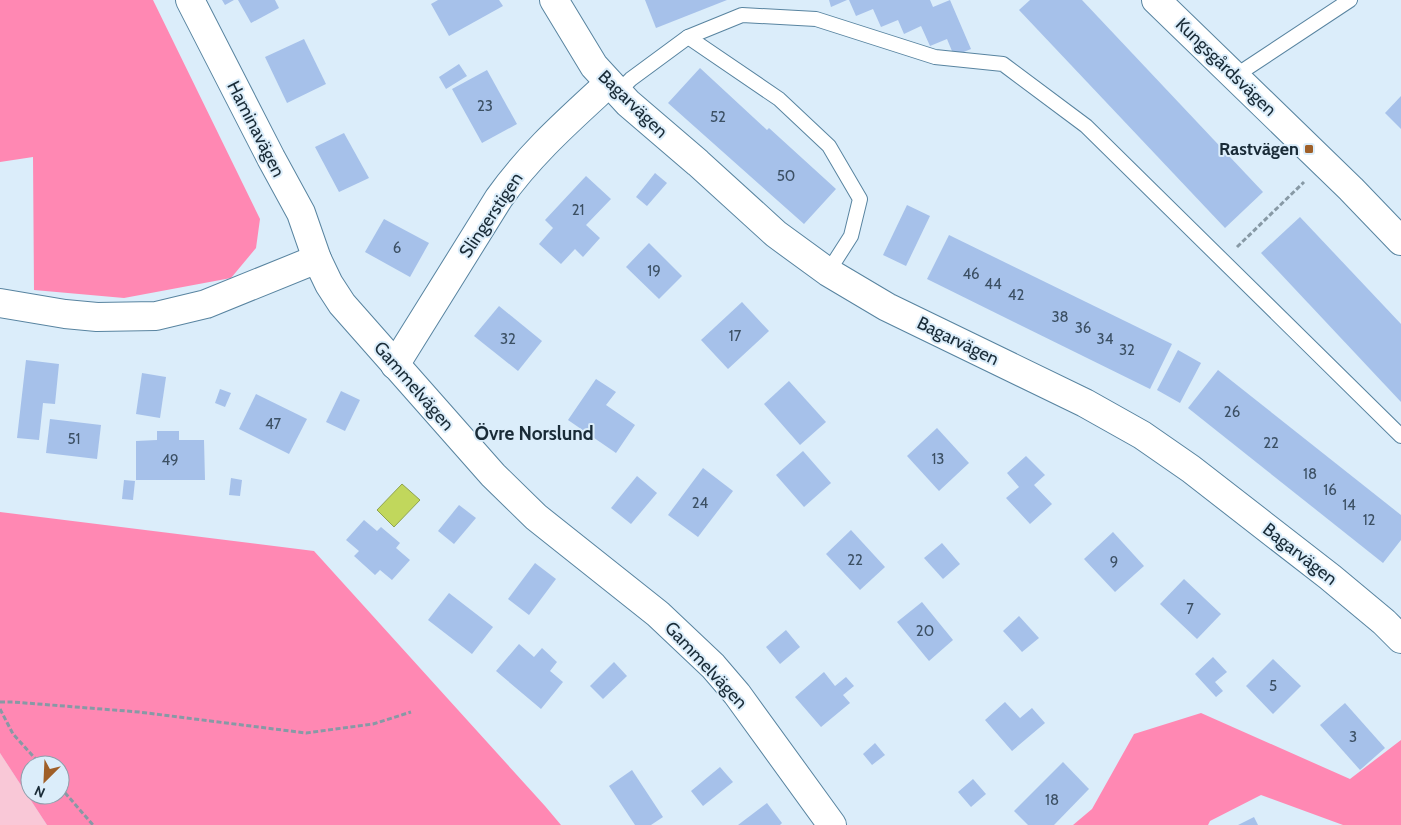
<svg xmlns="http://www.w3.org/2000/svg" width="1401" height="825" font-family="Cabin,sans-serif">
	<rect width="100%" height="100%" fill="#dbedfa"/>
	<path fill="#f9c8d7" d="M 0,753 L 47,825 L 0,825 Z"/>
	<g fill="#ff88b3" fill-rule="evenodd">
		<path d="M 0,0 L 153,0 L 260,219 L 256,248 L 231,278 L 124,298 L 34,290 L 33,157 L 0,162 Z"/>
		<path d="M 0,512 L 314,551 L 545,806 L 561,825 L 47,825 L 0,753 ZM 30,765 L 60,765 L 60,795 L 30,795 Z"/>
		<path d="M 1201,713 L 1350,779 L 1401,740 L 1401,825 L 1343,825 L 1261,795 L 1210,821 L 1208,825 L 1073,825 L 1092,809 L 1134,734 Z"/>
	</g>
	<path fill="#c1d75c" stroke="#8fa351" d="M 402,484 L 420,500 L 394,527 L 377,510 Z"/>
	<g fill="#a6c1ea">
		<path d="M 222,0 L 234,0 L 225,5 Z"/>
		<path d="M 238,0 L 275,0 L 279,8 L 251,23 Z"/>
		<path d="M 438,0 L 499,0 L 503,6 L 449,36 L 431,4 Z"/>
		<path d="M 645,0 L 727,0 L 656,28 Z"/>
		<path d="M 829,0 L 847,0 L 831,7 Z"/>
		<path d="M 849,0 L 930,0 L 933,7 L 950,0 L 971,49 L 954,56 L 947,39 L 930,46 L 921,26 L 904,34 L 898,20 L 881,27 L 873,9 L 856,16 Z"/>
		<path d="M 1030,0 L 1082,0 L 1263,192 L 1225,228 L 1019,10 Z"/>
		<path d="M 304,39 L 326,84 L 287,103 L 265,57 Z"/>
		<path d="M 459,64 L 467,76 L 446,89 L 439,77 Z"/>
		<path d="M 700,68 L 767,130 L 769,128 L 836,189 L 804,224 L 668,103 Z"/>
		<path d="M 487,70 L 517,124 L 482,143 L 452,89 Z"/>
		<path d="M 1401,96 L 1401,129 L 1385,113 Z"/>
		<path d="M 344,133 L 369,178 L 339,192 L 315,147 Z"/>
		<path d="M 655,173 L 667,183 L 647,206 L 636,197 Z"/>
		<path d="M 586,176 L 611,199 L 586,225 L 600,238 L 583,257 L 575,249 L 561,264 L 539,244 L 553,228 L 545,220 Z"/>
		<path d="M 907,205 L 930,216 L 906,266 L 883,255 Z"/>
		<path d="M 1300,217 L 1401,324 L 1401,402 L 1261,253 Z"/>
		<path d="M 384,219 L 429,243 L 410,277 L 365,252 Z"/>
		<path d="M 949,235 L 1172,344 L 1150,389 L 927,279 Z"/>
		<path d="M 649,243 L 682,276 L 659,299 L 626,267 Z"/>
		<path d="M 742,302 L 769,331 L 728,369 L 701,340 Z"/>
		<path d="M 499,306 L 542,341 L 518,371 L 474,336 Z"/>
		<path d="M 1178,350 L 1201,363 L 1180,403 L 1157,390 Z"/>
		<path d="M 26,360 L 59,364 L 55,404 L 43,403 L 39,440 L 17,438 Z"/>
		<path d="M 1218,370 L 1401,515 L 1401,540 L 1383,563 L 1188,408 Z"/>
		<path d="M 142,373 L 166,377 L 160,418 L 136,414 Z"/>
		<path d="M 596,379 L 616,392 L 606,405 L 635,425 L 616,453 L 568,420 Z"/>
		<path d="M 789,381 L 826,422 L 800,445 L 764,404 Z"/>
		<path d="M 220,389 L 231,393 L 225,407 L 215,403 Z"/>
		<path d="M 341,391 L 360,400 L 345,431 L 326,422 Z"/>
		<path d="M 256,394 L 307,419 L 289,454 L 239,429 Z"/>
		<path d="M 50,419 L 101,425 L 97,459 L 46,453 Z"/>
		<path d="M 937,428 L 969,463 L 939,491 L 907,456 Z"/>
		<path d="M 157,431 L 179,431 L 179,440 L 204,440 L 205,480 L 136,480 L 136,441 L 157,440 Z"/>
		<path d="M 803,451 L 831,483 L 804,507 L 776,475 Z"/>
		<path d="M 1026,456 L 1045,475 L 1034,485 L 1052,504 L 1030,524 L 1006,498 L 1019,487 L 1007,473 Z"/>
		<path d="M 703,468 L 733,491 L 698,537 L 668,515 Z"/>
		<path d="M 637,476 L 657,493 L 631,524 L 611,508 Z"/>
		<path d="M 231,478 L 242,480 L 240,496 L 229,495 Z"/>
		<path d="M 124,480 L 135,481 L 133,500 L 122,499 Z"/>
		<path d="M 459,505 L 476,518 L 454,544 L 438,531 Z"/>
		<path d="M 364,520 L 377,531 L 381,527 L 400,543 L 396,548 L 410,560 L 392,580 L 380,570 L 375,575 L 354,556 L 359,551 L 346,540 Z"/>
		<path d="M 851,530 L 885,567 L 860,590 L 826,554 Z"/>
		<path d="M 1113,532 L 1144,566 L 1115,592 L 1084,559 Z"/>
		<path d="M 942,543 L 960,564 L 943,579 L 924,558 Z"/>
		<path d="M 535,563 L 556,579 L 529,615 L 508,599 Z"/>
		<path d="M 1184,579 L 1221,614 L 1197,639 L 1160,604 Z"/>
		<path d="M 449,593 L 493,627 L 472,654 L 428,620 Z"/>
		<path d="M 922,602 L 953,640 L 929,661 L 897,622 Z"/>
		<path d="M 1019,616 L 1039,638 L 1022,652 L 1003,631 Z"/>
		<path d="M 786,630 L 800,647 L 780,664 L 766,647 Z"/>
		<path d="M 519,644 L 534,657 L 542,648 L 557,662 L 550,671 L 563,682 L 541,709 L 496,671 Z"/>
		<path d="M 1213,657 L 1227,672 L 1215,682 L 1223,691 L 1216,697 L 1195,674 Z"/>
		<path d="M 1273,659 L 1301,686 L 1273,714 L 1246,686 Z"/>
		<path d="M 614,662 L 627,676 L 603,699 L 590,686 Z"/>
		<path d="M 824,672 L 835,686 L 846,677 L 854,686 L 843,695 L 850,703 L 821,727 L 795,697 Z"/>
		<path d="M 1005,702 L 1020,718 L 1032,708 L 1045,723 L 1012,751 L 985,720 Z"/>
		<path d="M 1345,703 L 1385,748 L 1360,770 L 1320,725 Z"/>
		<path d="M 875,743 L 885,755 L 872,765 L 863,754 Z"/>
		<path d="M 1063,762 L 1089,789 L 1054,825 L 1028,825 L 1014,811 Z"/>
		<path d="M 720,767 L 733,782 L 703,806 L 691,791 Z"/>
		<path d="M 632,770 L 663,817 L 651,825 L 635,825 L 609,786 Z"/>
		<path d="M 973,779 L 986,794 L 971,807 L 958,792 Z"/>
		<path d="M 767,803 L 782,823 L 780,825 L 738,825 Z"/>
		<path d="M 1254,817 L 1258,825 L 1238,825 Z"/>
	</g>
	<g fill="none" stroke-linecap="round" stroke-linejoin="round">
		<defs>
			<g id="service">
				<path d="M 688,37 L 779,99 L 829,146 L 860,199 L 851,236 L 828,272"/>
				<path d="M 1235,76 L 1350,0"/>
				<path d="M 618,92 L 631,79 L 688,37 L 742,15 L 816,19 L 935,57 L 1003,64 L 1086,126 L 1401,436"/>
			</g>
			<g id="minor">
				<path d="M 190,0 L 271,158 L 301,213 L 317,259 L 329,284 L 342,304 L 493,475 L 536,517 L 658,614 L 713,666 L 737,694 L 832,825"/>
				<path d="M 554,0 L 594,66 L 628,103 L 698,163 L 776,234 L 828,272 L 887,307 L 1085,403 L 1142,435 L 1191,469 L 1330,577 L 1384,622 L 1401,639"/>
				<path d="M 1156,0 L 1351,189 L 1401,241"/>
				<path d="M 0,303 L 65,314 L 97,317 L 156,316 L 206,304 L 317,259"/>
				<path d="M 395,365 L 499,198 C 531,153 569,120 609,83"/>
			</g>
		</defs>
		<use href="#service" stroke="#5884a0" stroke-width="16"/>
		<use href="#minor" stroke="#5884a0" stroke-width="30"/>
		<g stroke="#8799a5" stroke-width="3" stroke-dasharray="5 2.5" stroke-linecap="butt">
			<path d="M 1237,247 L 1304,182"/>
			<path d="M 0,702 L 13,702 L 139,712 L 306,733 L 373,724 L 411,712"/>
			<path d="M 0,709 L 13,734 L 41,765"/>
			<path d="M 60,787 L 93,825"/>
		</g>
		<use href="#service" stroke="#fff" stroke-width="14"/>
		<use href="#minor" stroke="#fff" stroke-width="28"/>
	</g>
	<rect fill="#9f5f28" stroke="#dbedfa" stroke-width="2" x="1304" y="144" width="10" height="10" rx="2.5"/>
	<g text-anchor="middle" stroke-width="4" stroke-linejoin="round" paint-order="stroke">
		<g font-size="15" fill="#3c5064">
			<text x="485" y="111">23</text>
			<text x="718" y="122">52</text>
			<text x="786" y="181">50</text>
			<text x="578" y="215">21</text>
			<text x="397" y="253">6</text>
			<text x="654" y="276">19</text>
			<text x="971" y="279">46</text>
			<text x="993" y="289">44</text>
			<text x="1016" y="300">42</text>
			<text x="1060" y="322">38</text>
			<text x="1083" y="333">36</text>
			<text x="735" y="341">17</text>
			<text x="508" y="344">32</text>
			<text x="1105" y="344">34</text>
			<text x="1127" y="355">32</text>
			<text x="1232" y="417">26</text>
			<text x="273" y="429">47</text>
			<text x="74" y="444">51</text>
			<text x="1271" y="448">22</text>
			<text x="938" y="464">13</text>
			<text x="170" y="465">49</text>
			<text x="1310" y="479">18</text>
			<text x="1330" y="495">16</text>
			<text x="700" y="508">24</text>
			<text x="1349" y="510">14</text>
			<text x="1369" y="525">12</text>
			<text x="855" y="565">22</text>
			<text x="1114" y="567">9</text>
			<text x="1190" y="614">7</text>
			<text x="925" y="636">20</text>
			<text x="1273" y="691">5</text>
			<text x="1353" y="742">3</text>
			<text x="1052" y="805">18</text>
		</g>
		<g font-size="18" fill="#192b37" stroke="#dbedfa">
			<text transform="translate(1226 67) rotate(44)" y="6">Kungsgårdsvägen</text>
			<text transform="translate(633 104) rotate(44)" y="6">Bagarvägen</text>
			<text transform="translate(256 129) rotate(63)" y="6">Haminavägen</text>
			<text transform="translate(491 215) rotate(-56)" y="6">Slingerstigen</text>
			<text transform="translate(958 341) rotate(26)" y="6">Bagarvägen</text>
			<text transform="translate(414 386) rotate(49)" y="6">Gammelvägen</text>
			<text transform="translate(1300 554) rotate(38)" y="6">Bagarvägen</text>
			<text transform="translate(706 665) rotate(47)" y="6">Gammelvägen</text>
		</g>
		<g font-size="18" font-weight="bold" fill="#192b37" stroke="#dbedfa" text-anchor="end">
			<text x="1299" y="155">Rastvägen</text>
		</g>
		<g font-size="19" font-weight="bold" fill="#192b37" stroke="#dbedfa">
			<text x="534" y="440">Övre Norslund</text>
		</g>
	</g>
	<g transform="translate(45 780) rotate(204)"><circle r="24" fill="#dbedfa" stroke="#8d9fac"/>
	<path d="M0-4L9 19L0 12L-9 19Z" fill="#9f5f28"/>
	<text y="-8" font-size="14" font-weight="bold" text-anchor="middle" fill="#192b37">N</text>
	</g>
</svg>
